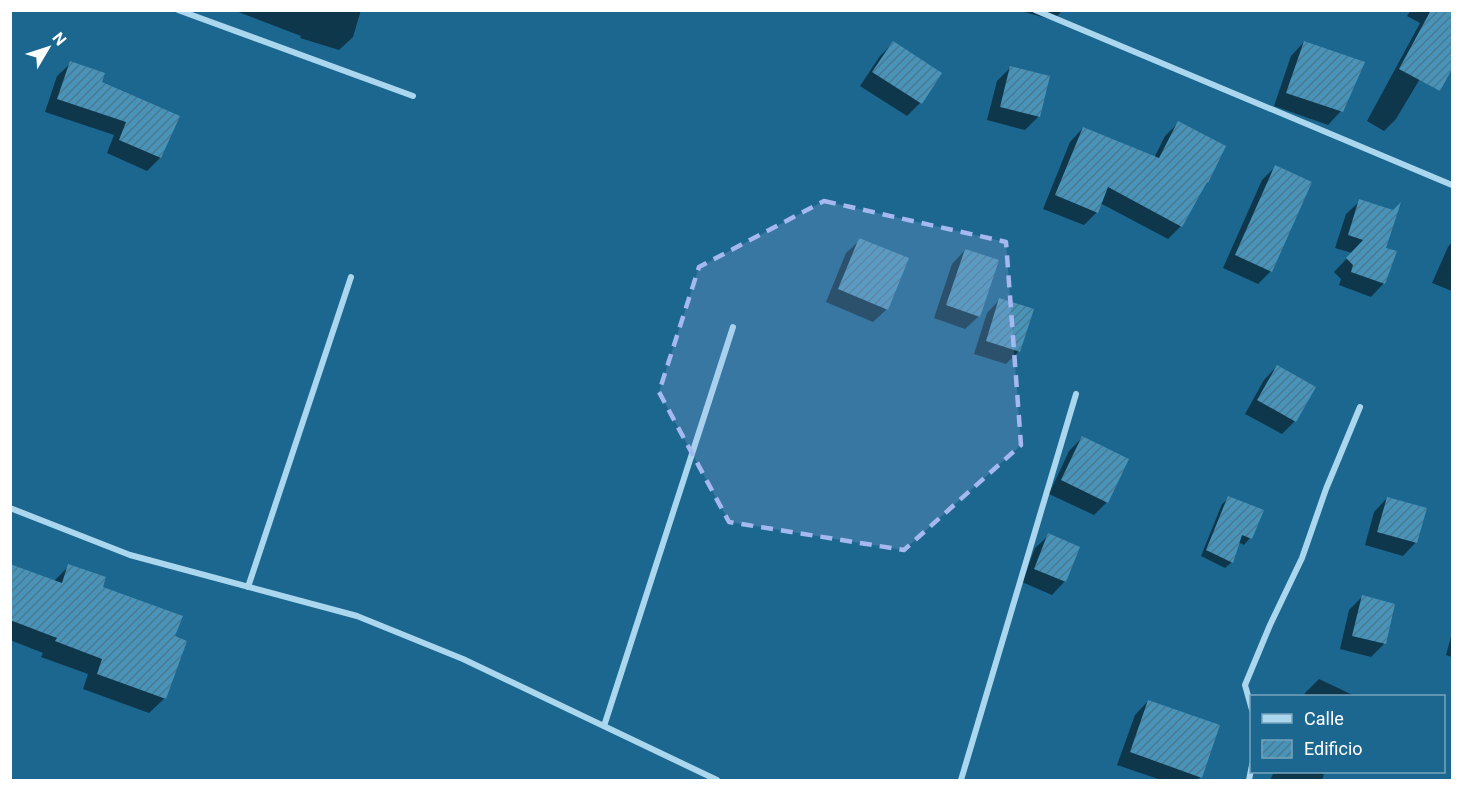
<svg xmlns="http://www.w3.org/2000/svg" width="1463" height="791" font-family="Roboto,sans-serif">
	<defs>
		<pattern id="building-hatch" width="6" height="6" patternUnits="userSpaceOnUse" patternTransform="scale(1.5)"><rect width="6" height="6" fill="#4993b8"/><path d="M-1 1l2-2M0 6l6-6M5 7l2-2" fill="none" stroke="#4a7a92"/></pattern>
	</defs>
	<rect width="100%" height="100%" fill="#1c678f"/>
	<g fill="#0007">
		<path d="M 233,10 L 361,10 L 353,37 L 339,50 L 300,38 L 301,36 Z"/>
		<path d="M 1017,10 L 1063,10 L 1053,20 Z"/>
		<path d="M 1411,10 L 1452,10 L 1452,25 L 1396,119 L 1384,131 L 1367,121 L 1420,23 L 1407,16 Z"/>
		<path d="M 1304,42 L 1341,111 L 1328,125 L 1274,106 L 1291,56 Z"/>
		<path d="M 893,43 L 940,73 L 920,103 L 907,116 L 860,86 L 880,56 Z"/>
		<path d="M 71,63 L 100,83 L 178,117 L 160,158 L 147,171 L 107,153 L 114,135 L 45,112 L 57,76 Z"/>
		<path d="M 1010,68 L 1039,116 L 1025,130 L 987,120 L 997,81 Z"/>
		<path d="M 1178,123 L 1181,226 L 1168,239 L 1100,203 L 1097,212 L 1084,225 L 1043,209 L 1070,142 L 1083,128 L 1154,158 L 1165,136 Z"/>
		<path d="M 1275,167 L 1271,271 L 1258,284 L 1223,268 L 1262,180 Z"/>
		<path d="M 1360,201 L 1384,249 L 1384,283 L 1371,297 L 1339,285 L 1341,279 L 1334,272 L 1352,253 L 1335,248 L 1346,214 Z"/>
		<path d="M 860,240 L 887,309 L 873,322 L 826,302 L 846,253 Z"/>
		<path d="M 1452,242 L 1452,291 L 1432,283 L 1448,247 Z"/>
		<path d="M 965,250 L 979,316 L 965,329 L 934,318 L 952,264 Z"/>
		<path d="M 1000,299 L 1019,351 L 1006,364 L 974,354 L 987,313 Z"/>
		<path d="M 1277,366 L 1295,421 L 1282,434 L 1245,414 L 1264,380 Z"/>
		<path d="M 1082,438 L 1107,502 L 1094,515 L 1049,494 L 1069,451 Z"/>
		<path d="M 1229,498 L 1250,538 L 1244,545 L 1238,542 L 1232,562 L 1225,568 L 1201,556 L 1222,504 Z"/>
		<path d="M 1387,498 L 1416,542 L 1403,556 L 1365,545 L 1374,512 Z"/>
		<path d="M 1049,535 L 1065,581 L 1052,595 L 1022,582 L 1035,548 Z"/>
		<path d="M 10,565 L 53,582 L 69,566 L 173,637 L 165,698 L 149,713 L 83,689 L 88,674 L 41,657 L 43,653 L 10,640 Z"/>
		<path d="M 1362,597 L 1384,644 L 1371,657 L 1340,649 L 1349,610 Z"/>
		<path d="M 1452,633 L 1452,657 L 1446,655 Z"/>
		<path d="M 1319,679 L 1355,696 L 1303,696 L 1306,692 Z"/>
		<path d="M 1148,701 L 1201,777 L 1197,780 L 1161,780 L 1117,765 L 1135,715 Z"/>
		<path d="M 1274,772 L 1322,772 L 1322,774 L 1324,774 L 1322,780 L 1270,780 Z"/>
	</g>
	<g fill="url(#building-hatch)">
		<path d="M 1431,10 L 1452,10 L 1452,69 L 1440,91 L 1399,69 Z"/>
		<path d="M 893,41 L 942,73 L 922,104 L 872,72 Z"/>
		<path d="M 1304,41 L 1365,62 L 1343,112 L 1286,93 Z"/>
		<path d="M 70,61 L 105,73 L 102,82 L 180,116 L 161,158 L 119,140 L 126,122 L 57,99 Z"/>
		<path d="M 1010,66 L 1050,76 L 1040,117 L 1000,107 Z"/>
		<path d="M 1178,121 L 1226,146 L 1208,183 L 1207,182 L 1182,227 L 1108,187 L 1098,213 L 1055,195 L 1083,127 L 1159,158 Z"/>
		<path d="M 1275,165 L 1312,182 L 1272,272 L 1235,255 Z"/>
		<path d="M 1359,199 L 1393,210 L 1401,202 L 1386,248 L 1397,251 L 1385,284 L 1351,272 L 1353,265 L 1346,258 L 1363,240 L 1348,235 Z"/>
		<path d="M 859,238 L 909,258 L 888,310 L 838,289 Z"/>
		<path d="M 965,249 L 999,260 L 980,317 L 946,305 Z"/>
		<path d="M 999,298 L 1034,309 L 1020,352 L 986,341 Z"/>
		<path d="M 1277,365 L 1316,387 L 1296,422 L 1257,400 Z"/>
		<path d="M 1082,436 L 1129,459 L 1108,503 L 1061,480 Z"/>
		<path d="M 1228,496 L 1264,510 L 1252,539 L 1242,535 L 1233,563 L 1206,550 Z"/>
		<path d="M 1387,497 L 1427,508 L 1417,543 L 1377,532 Z"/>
		<path d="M 1048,533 L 1080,547 L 1066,582 L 1034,569 Z"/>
		<path d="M 10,564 L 62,583 L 68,564 L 106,577 L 103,587 L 183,616 L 175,636 L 187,641 L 166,699 L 97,674 L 102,659 L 55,641 L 57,638 L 10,620 Z"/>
		<path d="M 1362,595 L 1395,604 L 1386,644 L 1352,636 Z"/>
		<path d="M 1148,700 L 1220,725 L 1202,778 L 1130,752 Z"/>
	</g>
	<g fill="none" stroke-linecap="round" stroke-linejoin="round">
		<g stroke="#abd7ee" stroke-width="6">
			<path d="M 178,10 L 413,96"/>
			<path d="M 1035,10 L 1452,185"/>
			<path d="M 10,508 L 130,555 L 357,616 L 463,659 L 717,780"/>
			<path d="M 248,587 L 351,277"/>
			<path d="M 1252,710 L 1245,685 L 1270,625 L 1302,558 L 1326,489 L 1360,407"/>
			<path d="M 604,726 L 733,327"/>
			<path d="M 961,780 L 1076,394"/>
			<path d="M 1249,780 L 1252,765"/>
		</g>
	</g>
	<path fill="#a5b8ef" fill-opacity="0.2" stroke="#a5b8ef" stroke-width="4.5" stroke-dasharray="12 8" stroke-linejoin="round" d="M 824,201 L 1006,242 L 1021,445 L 904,550 L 729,522 L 659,392 L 699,267 Z"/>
	<rect width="1463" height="791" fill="none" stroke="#ffffff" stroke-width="24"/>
	<rect x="1250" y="695" width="195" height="78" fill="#1c678f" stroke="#77a4bc" stroke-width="1.5"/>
	<rect x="1262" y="714" width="30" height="9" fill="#abd7ee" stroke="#77a4bc" stroke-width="1.5"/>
	<text x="1304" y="725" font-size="18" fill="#ffffff">Calle</text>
	<rect x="1262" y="740" width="30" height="18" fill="url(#building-hatch)" stroke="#77a4bc" stroke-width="1.5"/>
	<text x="1304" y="755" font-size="18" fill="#ffffff">Edificio</text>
	<g transform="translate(48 48) rotate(51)" stroke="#1c678f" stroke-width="4.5" paint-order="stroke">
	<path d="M0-4.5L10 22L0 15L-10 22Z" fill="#ffffff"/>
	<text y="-9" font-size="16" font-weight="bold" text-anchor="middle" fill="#ffffff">N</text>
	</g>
</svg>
